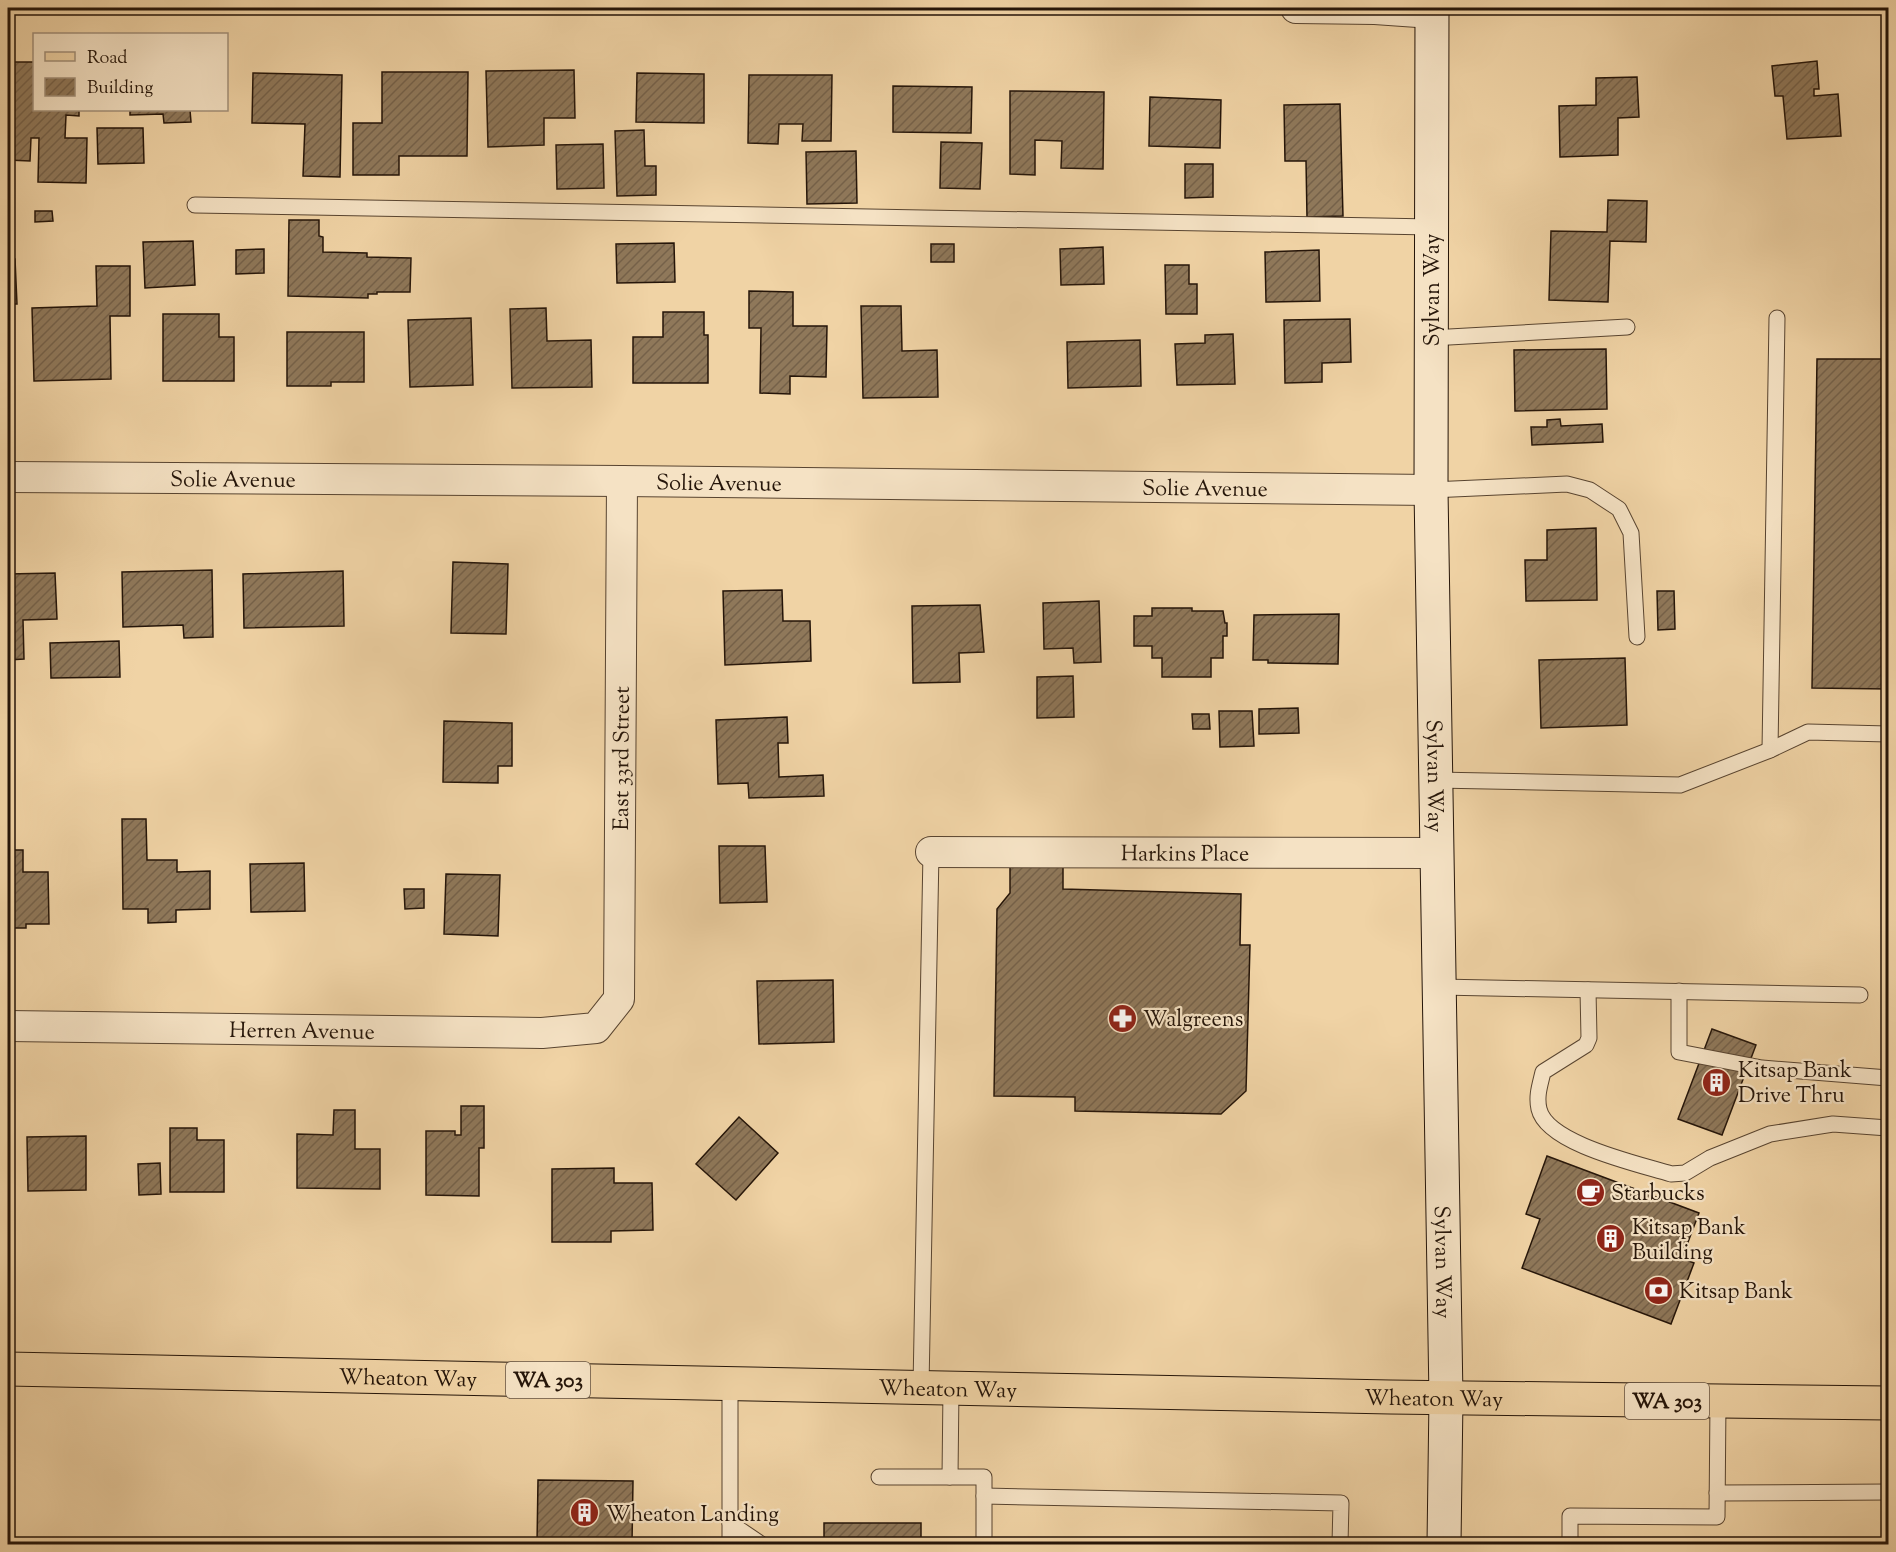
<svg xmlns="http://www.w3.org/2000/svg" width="1896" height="1552" font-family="'Sorts Mill Goudy',serif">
	<defs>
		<pattern id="building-hatch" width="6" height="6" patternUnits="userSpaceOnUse" patternTransform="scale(1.5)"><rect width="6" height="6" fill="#8f785a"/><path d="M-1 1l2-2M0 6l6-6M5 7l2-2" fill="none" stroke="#756149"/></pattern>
	</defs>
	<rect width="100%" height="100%" fill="#f0d3a5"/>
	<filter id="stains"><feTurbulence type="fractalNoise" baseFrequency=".00333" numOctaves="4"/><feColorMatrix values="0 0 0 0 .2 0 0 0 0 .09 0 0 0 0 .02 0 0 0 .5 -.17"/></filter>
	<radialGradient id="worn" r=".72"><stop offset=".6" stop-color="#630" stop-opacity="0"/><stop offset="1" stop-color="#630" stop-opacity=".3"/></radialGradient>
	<g fill="url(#building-hatch)" stroke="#251509" stroke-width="1.5">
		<path d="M 1643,8 L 1726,8 L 1643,10 Z"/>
		<path d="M 1817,61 L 1819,89 L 1814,89 L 1814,96 L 1838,94 L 1841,136 L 1787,139 L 1783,96 L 1775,96 L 1772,66 Z"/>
		<path d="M 8,62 L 34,62 L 34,110 L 79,110 L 79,116 L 66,115 L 65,138 L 87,138 L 86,183 L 38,182 L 39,138 L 31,138 L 30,161 L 8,160 Z"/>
		<path d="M 574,70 L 575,118 L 544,118 L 544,145 L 488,147 L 486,71 Z"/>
		<path d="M 382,72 L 468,72 L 467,156 L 399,156 L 399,175 L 353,175 L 353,123 L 382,123 Z"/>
		<path d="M 253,73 L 342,75 L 340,177 L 303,176 L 305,124 L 252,123 Z"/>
		<path d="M 637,73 L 704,74 L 704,123 L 636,122 Z"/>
		<path d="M 749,75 L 832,75 L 831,141 L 802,141 L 803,124 L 779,124 L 778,144 L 748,143 Z"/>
		<path d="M 1637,77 L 1639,117 L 1618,118 L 1618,155 L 1560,157 L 1559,106 L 1596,105 L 1596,78 Z"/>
		<path d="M 893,86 L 972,87 L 971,133 L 893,132 Z"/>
		<path d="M 1010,91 L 1104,92 L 1103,169 L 1061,168 L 1062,141 L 1035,140 L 1035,175 L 1010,174 Z"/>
		<path d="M 1150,97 L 1221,100 L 1220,148 L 1149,146 Z"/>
		<path d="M 1340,104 L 1343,216 L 1307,217 L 1306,161 L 1285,161 L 1284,105 Z"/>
		<path d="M 130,110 L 190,110 L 191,122 L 164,123 L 163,114 L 130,115 Z"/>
		<path d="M 97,128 L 143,128 L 144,163 L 98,164 Z"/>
		<path d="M 644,130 L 645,166 L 656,166 L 656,195 L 617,196 L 615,131 Z"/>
		<path d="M 941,142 L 982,143 L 980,189 L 940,188 Z"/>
		<path d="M 603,144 L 604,188 L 557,189 L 556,145 Z"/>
		<path d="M 856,151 L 857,203 L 807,204 L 806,152 Z"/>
		<path d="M 1185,164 L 1213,164 L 1213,197 L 1185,198 Z"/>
		<path d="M 1608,200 L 1647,201 L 1646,242 L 1610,241 L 1608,302 L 1549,300 L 1551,231 L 1607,232 Z"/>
		<path d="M 35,211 L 52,211 L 53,221 L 35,222 Z"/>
		<path d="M 289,220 L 319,220 L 319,236 L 323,237 L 323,252 L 367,253 L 367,257 L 411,258 L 410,292 L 377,292 L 377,294 L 368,294 L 368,298 L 288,296 Z"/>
		<path d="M 193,241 L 195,285 L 145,288 L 143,242 Z"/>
		<path d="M 674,243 L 675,282 L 617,283 L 616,244 Z"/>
		<rect x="931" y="244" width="23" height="18"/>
		<path d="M 1103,247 L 1104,284 L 1061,285 L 1060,249 Z"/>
		<path d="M 264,249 L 264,273 L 236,274 L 236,250 Z"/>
		<path d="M 1319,250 L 1320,301 L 1266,302 L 1265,252 Z"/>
		<path d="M 8,259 L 15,259 L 17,304 L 8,304 Z"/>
		<path d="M 1165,265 L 1189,265 L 1189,284 L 1197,284 L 1197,314 L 1166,314 Z"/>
		<path d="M 96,266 L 130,266 L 130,316 L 110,316 L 111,379 L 34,381 L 32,308 L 97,306 Z"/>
		<path d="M 749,291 L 793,292 L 793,326 L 827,326 L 826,377 L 790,376 L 790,394 L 760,393 L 761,328 L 749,328 Z"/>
		<path d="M 861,306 L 901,306 L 902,351 L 937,350 L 938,397 L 863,398 Z"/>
		<path d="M 546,308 L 547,341 L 591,340 L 592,387 L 512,388 L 510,309 Z"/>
		<path d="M 663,312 L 704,312 L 704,335 L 708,335 L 708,383 L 633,383 L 633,337 L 663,337 Z"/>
		<path d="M 163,314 L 219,314 L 219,337 L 234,337 L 234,381 L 163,381 Z"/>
		<path d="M 471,318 L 473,385 L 410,387 L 408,320 Z"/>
		<path d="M 1350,319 L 1351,362 L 1322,363 L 1322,382 L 1285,383 L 1284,320 Z"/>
		<path d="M 287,332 L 364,332 L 364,382 L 331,382 L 331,386 L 287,386 Z"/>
		<path d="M 1233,334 L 1235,384 L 1177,385 L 1175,344 L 1205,343 L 1205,335 Z"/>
		<path d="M 1140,340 L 1141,386 L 1068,388 L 1067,342 Z"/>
		<path d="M 1606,349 L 1607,409 L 1515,411 L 1514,350 Z"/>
		<path d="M 1817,359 L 1888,359 L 1888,689 L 1812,688 Z"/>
		<path d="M 1560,419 L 1561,426 L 1602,424 L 1603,442 L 1532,445 L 1531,427 L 1547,427 L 1547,420 Z"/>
		<path d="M 1596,528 L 1597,600 L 1526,601 L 1525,560 L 1547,560 L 1547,530 Z"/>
		<path d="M 453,562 L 508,564 L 506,634 L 451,633 Z"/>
		<path d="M 212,570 L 213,637 L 184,638 L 183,625 L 123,627 L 122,572 Z"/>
		<path d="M 343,571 L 344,626 L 244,628 L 243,574 Z"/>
		<path d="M 55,573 L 57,619 L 23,620 L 24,659 L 8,660 L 8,574 Z"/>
		<path d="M 782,590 L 783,621 L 810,621 L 811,661 L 725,665 L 723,591 Z"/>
		<path d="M 1657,591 L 1674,591 L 1675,629 L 1658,630 Z"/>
		<path d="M 1099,601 L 1101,662 L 1074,663 L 1073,648 L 1044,649 L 1043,603 Z"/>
		<path d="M 980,605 L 984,652 L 959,653 L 960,682 L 913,683 L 912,606 Z"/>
		<path d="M 1152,608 L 1192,608 L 1192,611 L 1223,611 L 1225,623 L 1227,623 L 1227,636 L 1223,636 L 1223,658 L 1211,658 L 1211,677 L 1162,677 L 1162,658 L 1152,658 L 1152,646 L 1134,646 L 1134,616 L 1152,616 Z"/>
		<path d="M 1339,614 L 1338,664 L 1268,663 L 1268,660 L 1253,660 L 1254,615 Z"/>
		<path d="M 119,641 L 120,677 L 51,678 L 50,643 Z"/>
		<path d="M 1625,658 L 1627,725 L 1541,728 L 1539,660 Z"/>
		<path d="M 1073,676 L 1074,717 L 1037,718 L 1037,677 Z"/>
		<path d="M 1298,708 L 1299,733 L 1259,734 L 1259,709 Z"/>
		<path d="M 1219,711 L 1252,711 L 1254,746 L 1220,747 Z"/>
		<path d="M 1192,714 L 1209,714 L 1210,729 L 1193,729 Z"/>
		<path d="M 787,717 L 788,743 L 778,743 L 779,777 L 823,775 L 824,796 L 749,798 L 748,783 L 718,784 L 716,720 Z"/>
		<path d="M 444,721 L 512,723 L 512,766 L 498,766 L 498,783 L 443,782 Z"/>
		<path d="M 122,819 L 146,819 L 147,860 L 177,860 L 177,872 L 210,871 L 210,909 L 176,910 L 176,922 L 148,923 L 148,909 L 123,909 Z"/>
		<path d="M 719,846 L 765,846 L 767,902 L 720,903 Z"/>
		<path d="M 8,850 L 23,850 L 23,872 L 48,872 L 49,924 L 26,924 L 26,928 L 13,928 L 13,924 L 8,924 Z"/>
		<path d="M 1010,855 L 1063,857 L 1063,889 L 1241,894 L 1240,945 L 1250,945 L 1246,1091 L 1221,1114 L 1075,1111 L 1075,1097 L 994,1096 L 997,909 L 1010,893 Z"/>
		<path d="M 304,863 L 305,911 L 251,912 L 250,864 Z"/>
		<path d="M 446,874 L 500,875 L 498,936 L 444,934 Z"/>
		<path d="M 404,889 L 424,889 L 424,908 L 405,909 Z"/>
		<path d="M 833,980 L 834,1042 L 759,1044 L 757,981 Z"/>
		<path d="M 1712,1029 L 1756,1045 L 1722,1135 L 1678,1119 Z"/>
		<path d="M 461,1106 L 484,1106 L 484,1148 L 479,1148 L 479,1196 L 426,1195 L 426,1131 L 455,1131 L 455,1135 L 461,1135 Z"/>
		<path d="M 334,1110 L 355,1110 L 355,1149 L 380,1149 L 380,1189 L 297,1188 L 297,1134 L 333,1135 Z"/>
		<path d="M 739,1117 L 778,1153 L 736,1200 L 696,1164 Z"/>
		<path d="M 170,1128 L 197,1128 L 197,1140 L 224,1140 L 224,1192 L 170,1192 Z"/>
		<path d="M 86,1136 L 86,1190 L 28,1191 L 27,1137 Z"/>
		<path d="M 1547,1156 L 1699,1213 L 1682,1258 L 1694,1263 L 1671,1324 L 1522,1268 L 1540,1219 L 1526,1214 Z"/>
		<path d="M 160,1163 L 161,1194 L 139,1195 L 138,1164 Z"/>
		<path d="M 614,1168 L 614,1183 L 652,1183 L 653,1230 L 611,1231 L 611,1242 L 552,1242 L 552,1169 Z"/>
		<path d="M 538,1480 L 633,1481 L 632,1544 L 537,1544 Z"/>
		<rect x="824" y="1523" width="97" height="21"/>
		<path d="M 432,1542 L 493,1544 L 432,1544 Z"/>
		<rect x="1786" y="1542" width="102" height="2"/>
	</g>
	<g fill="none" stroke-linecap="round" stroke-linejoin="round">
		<defs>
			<g id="service">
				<path d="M 195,205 L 1432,227"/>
				<path d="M 1431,338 L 1627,327"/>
				<path d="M 1431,490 L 1567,484 L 1590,490 L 1619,509 L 1631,533 L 1637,637"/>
				<path d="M 1770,750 L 1777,318"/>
				<path d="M 1436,780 L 1680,785 L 1770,750 L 1808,732 L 1888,734"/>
				<path d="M 1440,987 L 1860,995"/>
				<path d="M 1588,990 L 1589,1038 L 1586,1045 L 1543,1072 C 1540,1085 1536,1096 1539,1109 C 1547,1144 1639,1164 1671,1174 L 1685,1173 L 1710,1158 L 1770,1134 L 1833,1124 L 1888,1128"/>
				<path d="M 1679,991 L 1679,1052 L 1762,1068 L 1888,1078"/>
				<path d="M 730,1384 L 730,1544"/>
				<path d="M 921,1387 L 931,852"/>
				<path d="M 879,1477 L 984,1477 L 984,1544"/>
				<path d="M 950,1477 L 951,1388"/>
				<path d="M 1717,1493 L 1888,1492"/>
				<path d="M 984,1496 L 1341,1503 L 1340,1544"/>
				<path d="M 730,1523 L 761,1544"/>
				<path d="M 1570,1544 L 1570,1516 L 1717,1517 L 1718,1401"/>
			</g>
			<g id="minor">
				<path d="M 1296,8 L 1375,9 L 1432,13"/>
				<path id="s1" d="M 8,477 L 622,481 L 1431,490"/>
				<path id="s2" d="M 931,852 L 1438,853"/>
				<path id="s3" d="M 8,1026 L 542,1033 L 596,1028 L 619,999 L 622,481"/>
			</g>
			<g id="secondary">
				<path id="s4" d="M 1432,8 L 1431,490 L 1446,1398 L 1444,1544"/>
			</g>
			<g id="primary">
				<path id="s5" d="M 8,1369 L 1390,1397 L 1888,1403"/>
			</g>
		</defs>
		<use href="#service" stroke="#584430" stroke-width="17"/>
		<use href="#minor" stroke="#584430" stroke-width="32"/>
		<use href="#secondary" stroke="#251509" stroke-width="35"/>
		<use href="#primary" stroke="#251509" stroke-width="35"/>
		<use href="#service" stroke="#f5e2c4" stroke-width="15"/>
		<use href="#minor" stroke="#f5e2c4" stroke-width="30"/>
		<use href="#secondary" stroke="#f5e2c4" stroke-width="33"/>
		<use href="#primary" stroke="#f0d3a5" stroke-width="33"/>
	</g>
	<defs>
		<symbol id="pharmacy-disc" viewBox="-11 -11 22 22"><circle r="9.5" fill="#8f2418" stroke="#f5e2c4"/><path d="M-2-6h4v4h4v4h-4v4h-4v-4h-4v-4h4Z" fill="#fff"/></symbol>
		<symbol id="building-disc" viewBox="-11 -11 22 22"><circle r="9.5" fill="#8f2418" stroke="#f5e2c4"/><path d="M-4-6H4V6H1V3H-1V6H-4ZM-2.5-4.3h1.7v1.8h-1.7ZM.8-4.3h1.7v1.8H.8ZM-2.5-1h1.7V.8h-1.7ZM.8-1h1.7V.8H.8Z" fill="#fff"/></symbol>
		<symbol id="cafe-disc" viewBox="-11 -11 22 22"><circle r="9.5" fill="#8f2418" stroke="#f5e2c4"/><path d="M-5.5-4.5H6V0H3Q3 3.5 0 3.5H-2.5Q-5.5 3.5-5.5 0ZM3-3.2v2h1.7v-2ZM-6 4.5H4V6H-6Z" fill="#fff"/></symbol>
		<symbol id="bank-disc" viewBox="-11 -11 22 22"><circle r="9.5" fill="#8f2418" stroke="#f5e2c4"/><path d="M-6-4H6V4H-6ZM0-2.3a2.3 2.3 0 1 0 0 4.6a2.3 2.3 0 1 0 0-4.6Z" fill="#fff"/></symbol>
	</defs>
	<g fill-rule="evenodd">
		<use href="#pharmacy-disc" x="1106" y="1002" width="33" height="33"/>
		<use href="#building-disc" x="1700" y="1066" width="33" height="33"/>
		<use href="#cafe-disc" x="1574" y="1176" width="33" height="33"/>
		<use href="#building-disc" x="1594" y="1222" width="33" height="33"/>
		<use href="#bank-disc" x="1642" y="1274" width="33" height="33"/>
		<use href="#building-disc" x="568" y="1496" width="33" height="33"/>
	</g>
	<g text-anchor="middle" stroke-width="4.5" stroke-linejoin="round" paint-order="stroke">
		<g fill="#f5e2c4" stroke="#635241" stroke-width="1.5">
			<rect x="506" y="1362" width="84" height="36" rx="4.5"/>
			<rect x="1625" y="1383" width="84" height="36" rx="4.5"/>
		</g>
		<g font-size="21" font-weight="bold" fill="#251509">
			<text x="548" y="1387">WA 303</text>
			<text x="1667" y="1408">WA 303</text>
		</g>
		<g font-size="22" fill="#251509" stroke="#f5e2c4">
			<text transform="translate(1431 290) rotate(-90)" y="8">Sylvan Way</text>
			<text dy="8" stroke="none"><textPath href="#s1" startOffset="225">Solie Avenue</textPath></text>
			<text dy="8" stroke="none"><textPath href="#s1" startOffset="711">Solie Avenue</textPath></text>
			<text dy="8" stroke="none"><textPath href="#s1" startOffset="1197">Solie Avenue</textPath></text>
			<text dy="8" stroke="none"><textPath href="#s3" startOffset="866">East 33rd Street</textPath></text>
			<text dy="8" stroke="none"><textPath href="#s4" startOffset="768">Sylvan Way</textPath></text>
			<text dy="8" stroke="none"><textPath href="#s2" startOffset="254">Harkins Place</textPath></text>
			<text dy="8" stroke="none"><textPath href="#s3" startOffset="294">Herren Avenue</textPath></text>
			<text dy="8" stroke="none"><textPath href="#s4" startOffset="1254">Sylvan Way</textPath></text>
			<text dy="8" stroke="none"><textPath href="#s5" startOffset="400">Wheaton Way</textPath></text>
			<text dy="8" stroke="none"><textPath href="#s5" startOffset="940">Wheaton Way</textPath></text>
			<text dy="8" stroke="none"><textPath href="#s5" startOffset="1426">Wheaton Way</textPath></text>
		</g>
		<g font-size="22" fill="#251509" stroke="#f5e2c4" text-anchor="start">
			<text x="1143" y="1026">Walgreens</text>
			<text x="1738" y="1077">Kitsap Bank<tspan x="1738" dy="25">Drive Thru</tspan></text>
			<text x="1611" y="1200">Starbucks</text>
			<text x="1632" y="1234">Kitsap Bank<tspan x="1632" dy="25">Building</tspan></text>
			<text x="1679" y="1298">Kitsap Bank</text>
			<text x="606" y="1521">Wheaton Landing</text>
		</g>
	</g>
	<rect width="1896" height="1552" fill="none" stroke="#f0d3a5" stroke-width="30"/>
	<rect x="9" y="9" width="1878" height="1534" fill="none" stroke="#251509" stroke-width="3"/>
	<rect x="15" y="15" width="1866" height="1522" fill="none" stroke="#251509" stroke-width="1.5"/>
	<rect x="33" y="33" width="195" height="78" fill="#f5e2c4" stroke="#a29079" stroke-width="1.5"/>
	<rect x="45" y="52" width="30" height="9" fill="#f0d3a5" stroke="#a29079" stroke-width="1.5"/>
	<text x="87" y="63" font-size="18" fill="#251509">Road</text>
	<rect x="45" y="78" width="30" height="18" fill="url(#building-hatch)" stroke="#a29079" stroke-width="1.5"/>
	<text x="87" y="93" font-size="18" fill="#251509">Building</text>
	<rect width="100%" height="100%" filter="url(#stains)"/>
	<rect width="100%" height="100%" fill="url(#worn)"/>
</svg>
